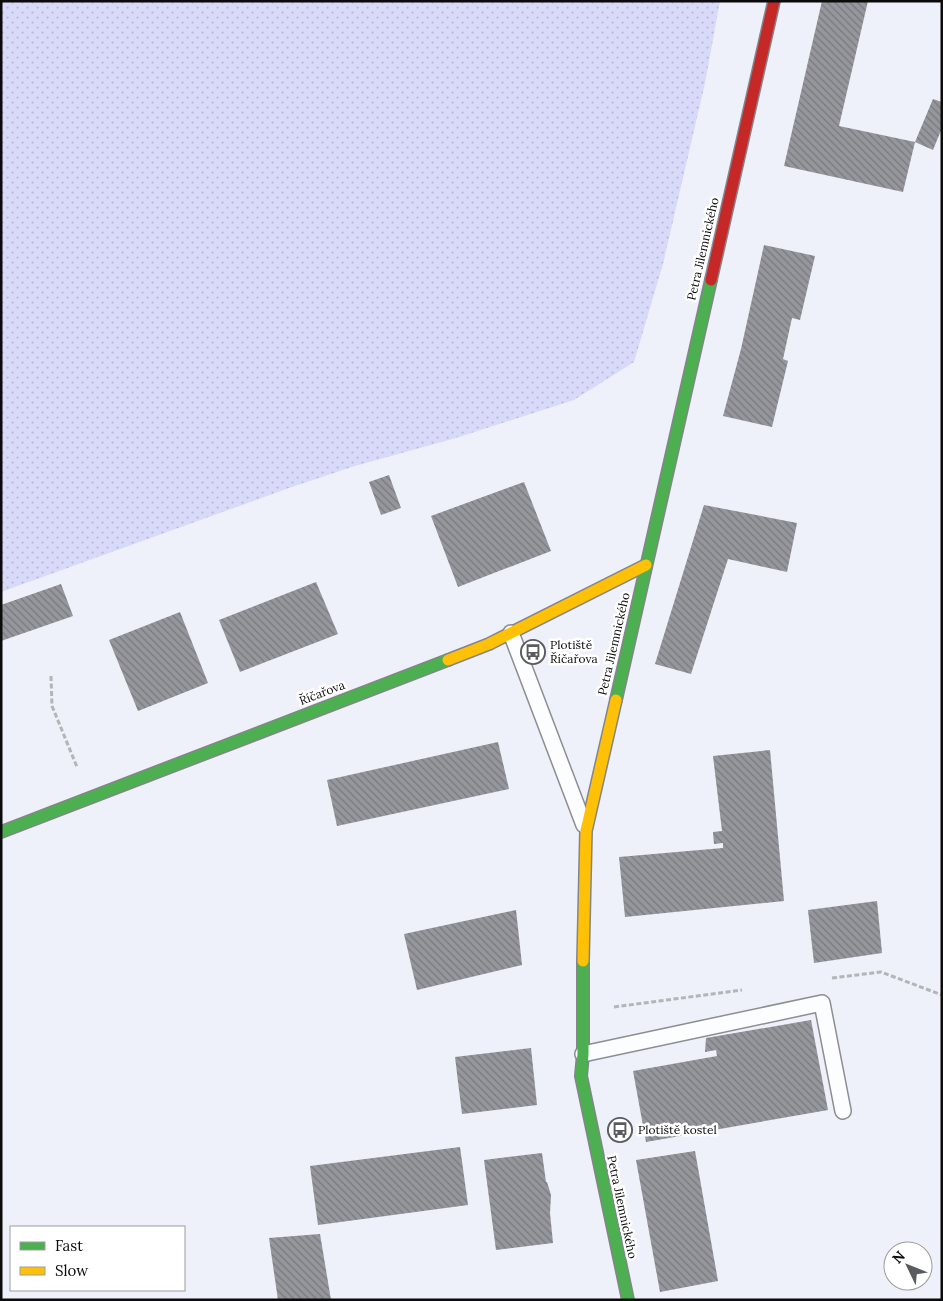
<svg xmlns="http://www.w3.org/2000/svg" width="943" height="1301" font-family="Lora,serif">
	<defs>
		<pattern id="farmland-dots" width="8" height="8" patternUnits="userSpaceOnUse" patternTransform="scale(1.25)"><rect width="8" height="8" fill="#d9daf9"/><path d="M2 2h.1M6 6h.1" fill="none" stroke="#b9bad4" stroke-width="1.8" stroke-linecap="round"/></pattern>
		<pattern id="building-back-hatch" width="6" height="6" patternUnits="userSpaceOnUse" patternTransform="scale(1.25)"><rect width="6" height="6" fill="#95979c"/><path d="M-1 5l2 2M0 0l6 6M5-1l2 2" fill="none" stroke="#78797d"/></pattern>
	</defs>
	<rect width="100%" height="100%" fill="#eef0fa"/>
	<path fill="url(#farmland-dots)" d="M 1,1 L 720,1 L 705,83 L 663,264 L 634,362 L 574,400 L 456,438 L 355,466 L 289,488 L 1,592 Z"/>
	<g fill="url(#building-back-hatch)">
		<path d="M 822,1 L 868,1 L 839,126 L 915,142 L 933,99 L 942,102 L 942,128 L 933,150 L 915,142 L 903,192 L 784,166 Z"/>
		<path d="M 764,245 L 815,256 L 800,320 L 792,318 L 783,359 L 788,361 L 772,427 L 723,416 L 741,349 Z"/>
		<path d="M 389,475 L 401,508 L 381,515 L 369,482 Z"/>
		<path d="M 524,482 L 551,551 L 458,587 L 431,516 Z"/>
		<path d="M 704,505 L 797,523 L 787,572 L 728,559 L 691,674 L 655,664 Z"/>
		<path d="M 316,582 L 338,634 L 240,672 L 219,620 Z"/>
		<path d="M 61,584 L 73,616 L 1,641 L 1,605 Z"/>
		<path d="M 180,612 L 208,683 L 138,711 L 109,640 Z"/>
		<path d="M 498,742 L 509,789 L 337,826 L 327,780 Z"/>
		<path d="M 770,750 L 784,901 L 625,917 L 619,857 L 723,848 L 723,843 L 714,844 L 713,832 L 722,831 L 713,756 Z"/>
		<path d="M 877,901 L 882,953 L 814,963 L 808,910 Z"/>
		<path d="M 516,910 L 522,965 L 417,990 L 404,934 Z"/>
		<path d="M 811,1020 L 828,1110 L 646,1142 L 633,1071 L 717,1056 L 716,1050 L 705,1052 L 706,1038 Z"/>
		<path d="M 531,1048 L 537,1105 L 462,1114 L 455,1057 Z"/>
		<path d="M 460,1147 L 468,1205 L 318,1225 L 310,1166 Z"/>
		<path d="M 695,1151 L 718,1281 L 660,1292 L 636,1160 Z"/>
		<path d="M 542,1153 L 546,1182 L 547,1182 L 551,1195 L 550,1213 L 553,1243 L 496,1250 L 484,1160 Z"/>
		<path d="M 320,1234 L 331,1300 L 278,1300 L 269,1238 Z"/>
	</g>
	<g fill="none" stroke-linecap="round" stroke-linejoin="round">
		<defs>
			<g id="lane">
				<path d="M 511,633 L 584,825"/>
				<path d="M 583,1054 L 822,1003 L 843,1111"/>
			</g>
			<g id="fast">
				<path d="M 616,700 L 711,280"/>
				<path d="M 1,832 L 448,660"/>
				<path d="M 583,961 L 583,1054 L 581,1076 L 628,1300"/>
			</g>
			<g id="slow">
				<path d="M 448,660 L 489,644 L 646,565"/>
				<path d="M 583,961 L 586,831 L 616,700"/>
			</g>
			<path id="jam" d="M 711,280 L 774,1"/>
		</defs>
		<use href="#lane" stroke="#8d8e93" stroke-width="18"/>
		<use href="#fast" stroke="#848589" stroke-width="14"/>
		<use href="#slow" stroke="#848589" stroke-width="14"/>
		<use href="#jam" stroke="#848589" stroke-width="14"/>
		<g stroke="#b5b5b7" stroke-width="3" stroke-dasharray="5 2.5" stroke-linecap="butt">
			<path d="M 51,676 L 52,706 L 77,767"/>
			<path d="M 832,978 L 881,972 L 942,995"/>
			<path d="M 614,1007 L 742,990"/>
		</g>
		<use href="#lane" stroke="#fcfdfe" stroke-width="15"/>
		<use href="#fast" stroke="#4caf50" stroke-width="11"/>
		<use href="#slow" stroke="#ffc107" stroke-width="11"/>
		<use href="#jam" stroke="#c62828" stroke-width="11"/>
	</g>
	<defs>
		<symbol id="bus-ring" viewBox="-11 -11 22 22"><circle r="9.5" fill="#fff" stroke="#5a5b5f" stroke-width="1.5"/><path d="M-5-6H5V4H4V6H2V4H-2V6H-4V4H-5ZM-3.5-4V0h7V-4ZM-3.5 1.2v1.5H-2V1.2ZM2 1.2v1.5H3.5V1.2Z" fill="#5a5b5f"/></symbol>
	</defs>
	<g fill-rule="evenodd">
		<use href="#bus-ring" x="519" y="638" width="28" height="28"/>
		<use href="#bus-ring" x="606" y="1116" width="28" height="28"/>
	</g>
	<g text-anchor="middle" stroke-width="5" stroke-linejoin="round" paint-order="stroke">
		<g font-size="12" fill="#0b0b0b" stroke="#fff">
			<text transform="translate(703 249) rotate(-77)" y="4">Petra Jilemnického</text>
			<text transform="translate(614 644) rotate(-77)" y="4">Petra Jilemnického</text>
			<text transform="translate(322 693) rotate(-21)" y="4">Říčařova</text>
			<text transform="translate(622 1207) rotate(78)" y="4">Petra Jilemnického</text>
		</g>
		<g font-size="12" fill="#0b0b0b" stroke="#fff" text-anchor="start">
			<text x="550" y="649">Plotiště<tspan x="550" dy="14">Říčařova</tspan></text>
			<text x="638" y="1134">Plotiště kostel</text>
		</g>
	</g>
	<rect width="943" height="1301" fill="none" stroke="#0b0b0b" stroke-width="5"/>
	<rect x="10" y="1226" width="175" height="65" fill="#ffffff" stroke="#9d9d9d"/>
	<rect x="20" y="1242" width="25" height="8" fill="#4caf50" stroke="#9d9d9d"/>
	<text x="55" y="1251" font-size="15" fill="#0b0b0b">Fast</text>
	<rect x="20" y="1267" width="25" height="8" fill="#ffc107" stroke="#9d9d9d"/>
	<text x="55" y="1276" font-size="15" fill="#0b0b0b">Slow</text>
	<g transform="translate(908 1266) rotate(313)"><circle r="24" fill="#ffffff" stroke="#9d9d9d"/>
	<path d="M0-4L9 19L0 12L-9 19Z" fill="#5a5b5f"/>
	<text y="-8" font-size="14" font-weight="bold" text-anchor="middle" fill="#0b0b0b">N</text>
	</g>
</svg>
